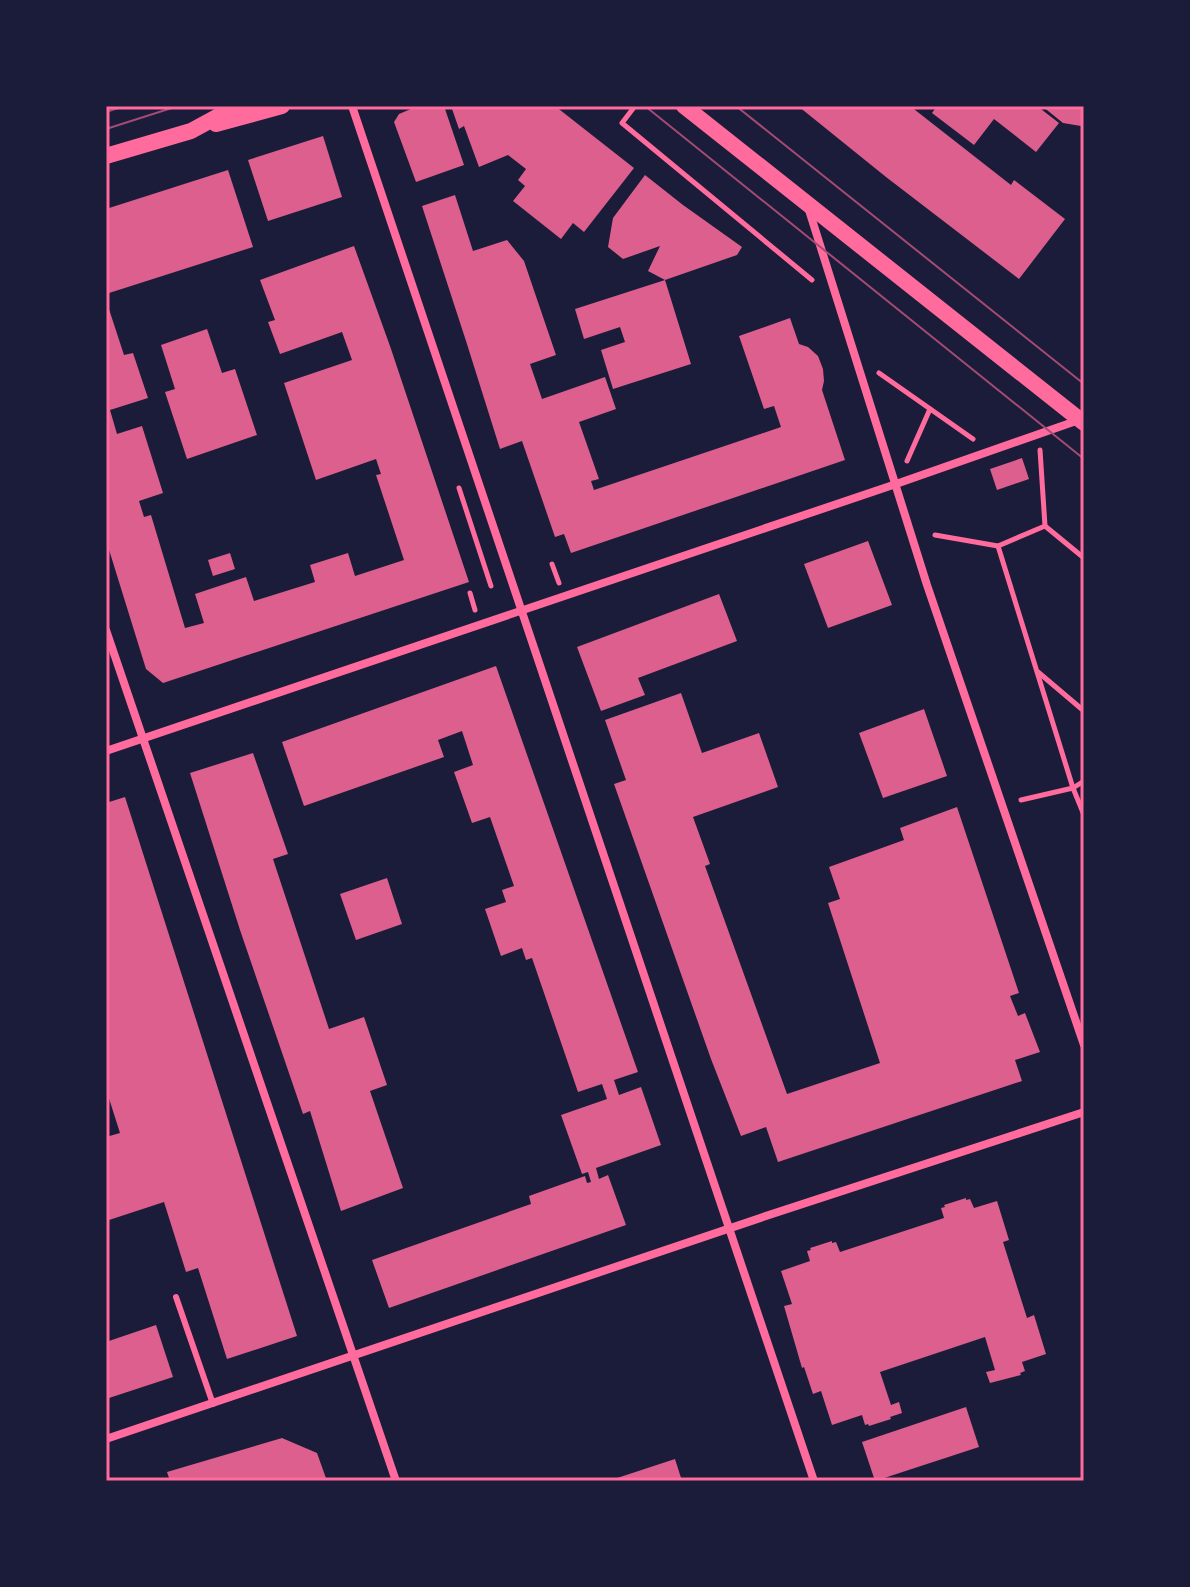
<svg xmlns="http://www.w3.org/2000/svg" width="1190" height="1587" font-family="'Fira Sans Condensed',sans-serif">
	<rect width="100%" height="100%" fill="#1b1b3a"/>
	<g fill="#dd5f8e">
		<path d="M 418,106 L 444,106 L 464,165 L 416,182 L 394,122 L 399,114 Z"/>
		<path d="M 451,106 L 555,106 L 634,168 L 584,232 L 573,223 L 561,239 L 513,201 L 525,186 L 518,180 L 526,169 L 508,155 L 479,167 L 464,126 L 459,129 Z"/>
		<path d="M 798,106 L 910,106 L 1011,185 L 1014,180 L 1065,219 L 1019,279 L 886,177 Z"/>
		<path d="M 937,106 L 1037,106 L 1059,123 L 1036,152 L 994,119 L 974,145 L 932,113 Z"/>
		<path d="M 1042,106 L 1084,106 L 1084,120 L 1082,119 L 1081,126 L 1063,123 Z"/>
		<path d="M 323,136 L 342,197 L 268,221 L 248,160 Z"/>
		<path d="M 228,170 L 253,247 L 106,294 L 106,209 Z"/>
		<path d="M 645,175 L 683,205 L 742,247 L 737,255 L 665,280 L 648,271 L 660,246 L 623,259 L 608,247 L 613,218 Z"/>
		<path d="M 455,195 L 473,251 L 507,240 L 524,261 L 556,355 L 530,364 L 542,399 L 605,377 L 616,409 L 579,422 L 599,479 L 591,481 L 594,490 L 781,427 L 774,406 L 764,409 L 739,336 L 790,318 L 799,344 L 808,347 L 818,356 L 823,369 L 824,381 L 822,390 L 845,460 L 571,553 L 564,534 L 555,537 L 522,441 L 500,449 L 466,341 L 422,206 Z"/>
		<path d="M 354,246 L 390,346 L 469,582 L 163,683 L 146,669 L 106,540 L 106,300 L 124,355 L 133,353 L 148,398 L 110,410 L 117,434 L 142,426 L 163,493 L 139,501 L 144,517 L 151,515 L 185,628 L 204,623 L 195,594 L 246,577 L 254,601 L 315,582 L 310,565 L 348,553 L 355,576 L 404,560 L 376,475 L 381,474 L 376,459 L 316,480 L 284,383 L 352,360 L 342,332 L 280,354 L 268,322 L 275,320 L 260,280 Z"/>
		<path d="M 665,280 L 691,364 L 613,389 L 601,350 L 625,342 L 620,327 L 584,339 L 575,309 Z"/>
		<path d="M 207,329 L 222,373 L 235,369 L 257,435 L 187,459 L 165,392 L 175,389 L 161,345 Z"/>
		<path d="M 1022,458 L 1029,479 L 997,490 L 990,469 Z"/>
		<path d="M 868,541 L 892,605 L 828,628 L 804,564 Z"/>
		<path d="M 230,553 L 235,569 L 213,576 L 208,560 Z"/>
		<path d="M 719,594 L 737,641 L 638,678 L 645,695 L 601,711 L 577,647 Z"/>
		<path d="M 496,666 L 638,1072 L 614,1080 L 619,1095 L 641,1087 L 661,1145 L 596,1168 L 599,1179 L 608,1175 L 626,1225 L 389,1308 L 372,1260 L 531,1204 L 529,1196 L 585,1176 L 587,1183 L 591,1182 L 588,1172 L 582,1174 L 561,1115 L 607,1099 L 602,1084 L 578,1092 L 532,958 L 526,960 L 522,948 L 501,956 L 485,909 L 506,902 L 502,890 L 514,886 L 490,817 L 472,823 L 454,772 L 473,765 L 462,731 L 438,740 L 444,757 L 304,806 L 282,742 Z"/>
		<path d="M 681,693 L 702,753 L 759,733 L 778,787 L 693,817 L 710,864 L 705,866 L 787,1094 L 880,1063 L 828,903 L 840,899 L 829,867 L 904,840 L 900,828 L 957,807 L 1019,993 L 1010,996 L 1018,1016 L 1025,1013 L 1040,1052 L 1015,1060 L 1022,1081 L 778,1162 L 766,1127 L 741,1136 L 711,1059 L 614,784 L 626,780 L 605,720 Z"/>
		<path d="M 924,709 L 947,776 L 883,798 L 859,733 Z"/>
		<path d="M 253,753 L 288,854 L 273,859 L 329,1029 L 364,1017 L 387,1085 L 370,1091 L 403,1188 L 341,1211 L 310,1111 L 303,1114 L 240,930 L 190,773 Z"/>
		<path d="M 125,797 L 297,1336 L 227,1359 L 198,1268 L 186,1272 L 164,1202 L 106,1221 L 106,1137 L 120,1133 L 106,1089 L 106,803 Z"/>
		<path d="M 387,878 L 402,924 L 356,940 L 340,894 Z"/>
		<path d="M 966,1198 L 966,1200 L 970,1199 L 974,1208 L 997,1201 L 1009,1240 L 1003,1242 L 1027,1318 L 1034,1315 L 1046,1354 L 1022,1362 L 1025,1371 L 1020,1373 L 1021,1375 L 990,1383 L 986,1372 L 995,1370 L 985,1337 L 880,1372 L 891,1405 L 899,1402 L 902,1413 L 890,1417 L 891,1419 L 869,1426 L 868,1424 L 865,1425 L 862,1415 L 832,1425 L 821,1391 L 813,1394 L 804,1367 L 802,1368 L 784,1306 L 792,1304 L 781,1271 L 810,1261 L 807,1251 L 811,1250 L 810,1248 L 832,1241 L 832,1243 L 836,1242 L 840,1252 L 944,1218 L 941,1208 L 945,1207 L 944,1205 Z"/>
		<path d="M 156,1325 L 173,1377 L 106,1399 L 106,1342 Z"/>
		<path d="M 966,1407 L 979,1447 L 875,1481 L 862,1442 Z"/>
		<path d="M 282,1438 L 317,1453 L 327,1481 L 170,1481 L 167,1472 Z"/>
		<path d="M 675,1459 L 682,1481 L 612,1481 L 611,1480 Z"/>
	</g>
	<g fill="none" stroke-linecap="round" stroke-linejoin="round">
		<g stroke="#ff6b9d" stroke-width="5">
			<path d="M 635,106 L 622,123 L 812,280"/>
			<path d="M 879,373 L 973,439"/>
			<path d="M 1040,450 L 1045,526 L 1084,558"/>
			<path d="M 907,461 L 930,409"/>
			<path d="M 459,488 L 491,586"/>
			<path d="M 1045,526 L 998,546 L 1073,788 L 1084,815"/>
			<path d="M 935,535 L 998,546"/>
			<path d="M 552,564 L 559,583"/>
			<path d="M 470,593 L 475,610"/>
			<path d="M 1038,672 L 1084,711"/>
			<path d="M 1021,800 L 1073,788 L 1084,781"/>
		</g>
		<path stroke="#ff6b9d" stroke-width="6" d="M 176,1297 L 213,1404"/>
		<g stroke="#ff6b9d" stroke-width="8">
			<path d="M 352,106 L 814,1481"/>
			<path d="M 809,210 L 927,585 L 1084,1045"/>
			<path d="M 106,630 L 396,1481"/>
			<path d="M 106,751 L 896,484 L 1079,420"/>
			<path d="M 106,1439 L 763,1217 L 1084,1112"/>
		</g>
		<g stroke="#ff6b9d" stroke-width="16">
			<path d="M 684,106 L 1084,423"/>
			<path d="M 216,124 L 282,106"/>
			<path d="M 106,156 L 191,131 L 237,106"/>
		</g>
		<g stroke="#a44b75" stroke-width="2">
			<path d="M 645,106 L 1084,459"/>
			<path d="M 736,106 L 1084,384"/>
			<path d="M 106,112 L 124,106"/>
			<path d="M 106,129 L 178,106"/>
		</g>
	</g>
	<rect width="1190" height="1587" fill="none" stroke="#1b1b3a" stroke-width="216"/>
	<rect x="108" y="108" width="974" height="1371" fill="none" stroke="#ff6b9d" stroke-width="3"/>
</svg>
